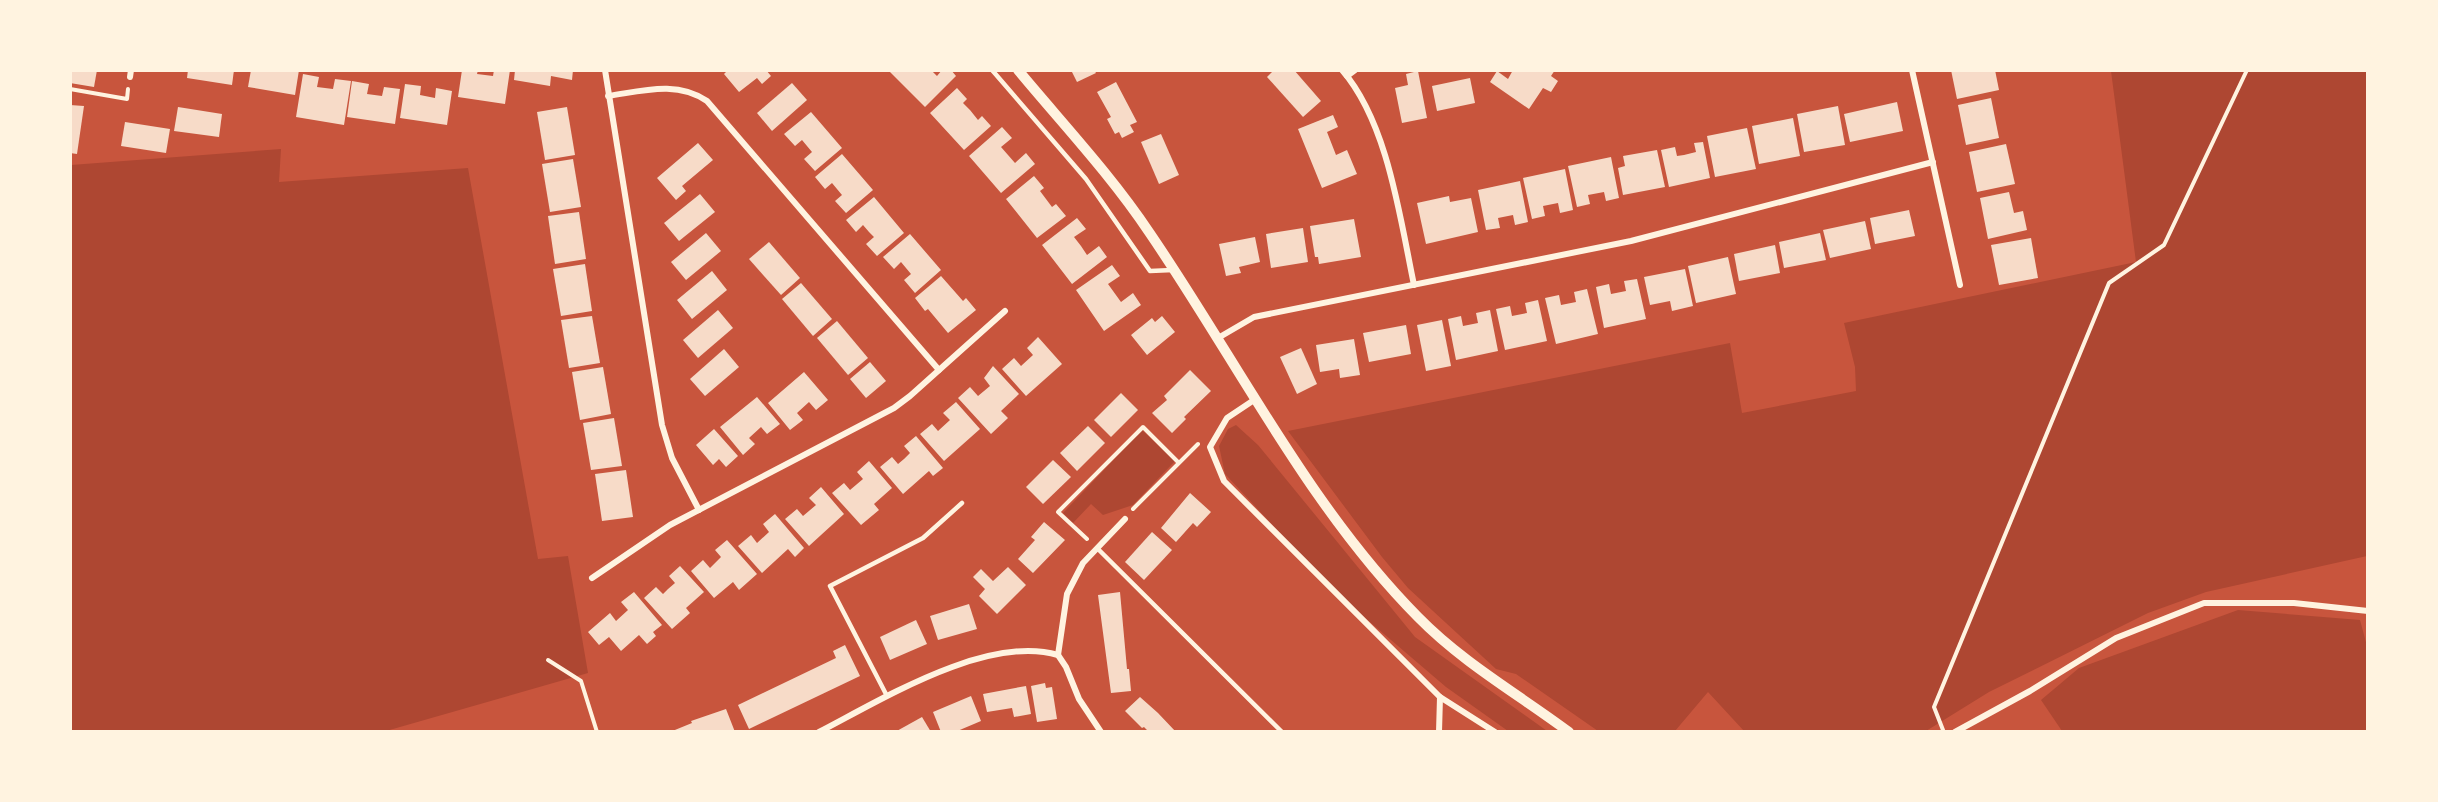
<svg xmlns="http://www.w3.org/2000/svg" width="2438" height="802" font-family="'Asap Condensed',sans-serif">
	<rect width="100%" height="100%" fill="#c8553d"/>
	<g fill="#ae4732">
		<path d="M 2111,71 L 2367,71 L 2367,556 L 2206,592 L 2148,613 L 1989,692 L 1926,731 L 1744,731 L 1708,692 L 1675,731 L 1598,731 L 1516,674 L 1496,669 L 1408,588 L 1382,557 L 1288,431 L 1730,343 L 1742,413 L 1856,391 L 1855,367 L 1844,323 L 2136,262 Z"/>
		<path d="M 281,149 L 279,182 L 468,168 L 538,559 L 568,556 L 588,673 L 386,731 L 71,731 L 71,165 Z"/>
		<path d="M 1236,425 L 1258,445 L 1415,637 L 1547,731 L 1508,731 L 1446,687 L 1336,593 L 1225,474 L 1219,446 L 1228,429 Z"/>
		<path d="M 1142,430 L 1175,461 L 1133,505 L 1103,515 L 1091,504 L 1073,523 L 1063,513 Z"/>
		<path d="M 2238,610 L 2360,620 L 2367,646 L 2367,731 L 2062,731 L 2041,700 L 2079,668 Z"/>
	</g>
	<g fill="#f7dbc8">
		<path d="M 70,70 L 97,70 L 94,87 L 70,83 Z"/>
		<path d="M 188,70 L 234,70 L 232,85 L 187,78 Z"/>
		<path d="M 251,70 L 299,70 L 295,95 L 248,87 Z"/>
		<path d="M 462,70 L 478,70 L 477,74 L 493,76 L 494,70 L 510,70 L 505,104 L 458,97 Z"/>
		<path d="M 515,70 L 573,70 L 572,80 L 551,76 L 550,86 L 514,80 Z"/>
		<path d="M 728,70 L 766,70 L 771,76 L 762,84 L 757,78 L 739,92 L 724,74 Z"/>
		<path d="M 892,70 L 931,70 L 937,76 L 942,70 L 951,70 L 956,76 L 925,107 L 890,72 Z"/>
		<path d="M 1071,70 L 1094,70 L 1096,73 L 1077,82 Z"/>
		<path d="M 1274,70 L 1294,70 L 1321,101 L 1303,117 L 1267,77 Z"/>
		<path d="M 1513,70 L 1555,70 L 1551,76 L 1558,81 L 1551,92 L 1543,88 L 1529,109 L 1490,82 L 1497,71 L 1508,79 Z"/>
		<path d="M 1951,70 L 1995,70 L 1999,90 L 1957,99 Z"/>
		<path d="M 1418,71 L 1427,118 L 1402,123 L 1395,88 L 1408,85 L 1406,74 Z"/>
		<path d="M 303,74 L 319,77 L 317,87 L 333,89 L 335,79 L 351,81 L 344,125 L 296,117 Z"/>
		<path d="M 1470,78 L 1475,103 L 1437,111 L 1432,86 Z"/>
		<path d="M 352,81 L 369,84 L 367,94 L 382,96 L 384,87 L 400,89 L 395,124 L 347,117 Z"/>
		<path d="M 1116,82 L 1137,122 L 1130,125 L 1134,132 L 1122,138 L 1119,132 L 1115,134 L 1107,119 L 1111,117 L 1097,92 Z"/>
		<path d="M 792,83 L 807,100 L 772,131 L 757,113 Z"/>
		<path d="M 405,84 L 421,86 L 420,95 L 435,98 L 436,88 L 452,91 L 447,125 L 400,118 Z"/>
		<path d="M 957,88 L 967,99 L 963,103 L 970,110 L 978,120 L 982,116 L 991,126 L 964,150 L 930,113 Z"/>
		<path d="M 1991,98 L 1999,138 L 1966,145 L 1958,105 Z"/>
		<path d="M 1897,102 L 1903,131 L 1850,142 L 1844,114 Z"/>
		<path d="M 70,105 L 84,106 L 77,154 L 70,153 Z"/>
		<path d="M 1838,106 L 1845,145 L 1804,152 L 1797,114 Z"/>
		<path d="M 178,107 L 222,114 L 219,137 L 174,131 Z"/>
		<path d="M 567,107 L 575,155 L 545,160 L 537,112 Z"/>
		<path d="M 811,112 L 842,148 L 815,171 L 804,159 L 812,152 L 802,140 L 795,146 L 784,134 Z"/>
		<path d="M 1333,115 L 1338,127 L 1327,132 L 1336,155 L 1347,150 L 1357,174 L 1322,188 L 1298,129 Z"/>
		<path d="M 1793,118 L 1800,156 L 1759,164 L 1752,126 Z"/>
		<path d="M 125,122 L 170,129 L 166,153 L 121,146 Z"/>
		<path d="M 1002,127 L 1012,138 L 1001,147 L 1015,163 L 1026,153 L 1035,164 L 1001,193 L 969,156 Z"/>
		<path d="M 1747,128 L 1756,169 L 1715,177 L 1707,136 Z"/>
		<path d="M 1161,134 L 1179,175 L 1159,184 L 1141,142 Z"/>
		<path d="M 1703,142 L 1710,178 L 1669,187 L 1661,150 L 1675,147 L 1677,156 L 1684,155 L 1696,152 L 1694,143 Z"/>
		<path d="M 698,143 L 713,160 L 682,186 L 686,191 L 676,200 L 657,178 Z"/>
		<path d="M 2006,144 L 2015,184 L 1977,192 L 1969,152 Z"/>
		<path d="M 1657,150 L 1665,187 L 1623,195 L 1618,168 L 1625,166 L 1623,156 Z"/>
		<path d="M 842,154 L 873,190 L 846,213 L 835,201 L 842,195 L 832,183 L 825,189 L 815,177 Z"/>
		<path d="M 1611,157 L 1619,198 L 1606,201 L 1604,192 L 1588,195 L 1590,204 L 1577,207 L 1568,166 Z"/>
		<path d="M 573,159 L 581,207 L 550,212 L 542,164 Z"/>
		<path d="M 1565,169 L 1573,210 L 1560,213 L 1558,203 L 1543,206 L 1545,216 L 1532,219 L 1523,178 Z"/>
		<path d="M 1034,176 L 1044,188 L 1040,191 L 1052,207 L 1056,204 L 1066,216 L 1037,238 L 1006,199 Z"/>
		<path d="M 1520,181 L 1528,222 L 1515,225 L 1513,215 L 1498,218 L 1500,228 L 1486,230 L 1478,190 Z"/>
		<path d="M 2009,192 L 2014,213 L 2023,211 L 2027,230 L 1988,239 L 1980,198 Z"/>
		<path d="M 700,194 L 715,212 L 679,241 L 664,223 Z"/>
		<path d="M 1449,196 L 1450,202 L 1471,198 L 1478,232 L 1426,244 L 1417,203 Z"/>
		<path d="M 874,197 L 904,233 L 877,256 L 866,244 L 874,237 L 869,232 L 863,225 L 856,232 L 846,220 Z"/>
		<path d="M 1909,210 L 1915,236 L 1875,244 L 1870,218 Z"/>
		<path d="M 579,212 L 586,259 L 555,264 L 548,216 Z"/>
		<path d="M 1077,218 L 1086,229 L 1074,237 L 1081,246 L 1087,255 L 1099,246 L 1107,257 L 1072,284 L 1042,245 Z"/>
		<path d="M 1354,219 L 1361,257 L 1319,264 L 1318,257 L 1315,257 L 1310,226 Z"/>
		<path d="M 1865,221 L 1871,249 L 1830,258 L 1823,230 Z"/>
		<path d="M 1303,228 L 1308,262 L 1271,268 L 1266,234 Z"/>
		<path d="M 706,233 L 721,251 L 686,280 L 671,262 Z"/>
		<path d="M 1820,233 L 1826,260 L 1784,268 L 1779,242 Z"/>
		<path d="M 910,234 L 941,270 L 915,293 L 904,280 L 911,274 L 901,262 L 894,269 L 883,257 Z"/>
		<path d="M 1255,237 L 1260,262 L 1239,267 L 1241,273 L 1226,276 L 1219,244 Z"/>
		<path d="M 2031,238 L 2038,278 L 1999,285 L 1991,245 Z"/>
		<path d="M 769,242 L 800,278 L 781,295 L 749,259 Z"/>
		<path d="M 1775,245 L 1780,273 L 1739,281 L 1734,254 Z"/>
		<path d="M 1728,257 L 1736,294 L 1696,303 L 1688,266 Z"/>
		<path d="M 585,264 L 592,311 L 561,316 L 553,269 Z"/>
		<path d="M 1112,265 L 1120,276 L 1108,284 L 1121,302 L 1133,293 L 1141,305 L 1104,331 L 1076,290 Z"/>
		<path d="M 1685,269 L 1693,306 L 1672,311 L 1670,301 L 1650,305 L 1644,277 Z"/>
		<path d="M 712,271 L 727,290 L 692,319 L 677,300 Z"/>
		<path d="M 941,276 L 963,301 L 966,298 L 976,310 L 948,333 L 928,309 L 925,311 L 915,298 Z"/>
		<path d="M 1637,279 L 1646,319 L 1604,328 L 1596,287 L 1609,284 L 1611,294 L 1626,291 L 1624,281 Z"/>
		<path d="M 801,283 L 832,319 L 813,336 L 782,299 Z"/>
		<path d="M 1587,289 L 1598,334 L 1556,344 L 1545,298 L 1559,295 L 1561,305 L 1576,302 L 1574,292 Z"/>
		<path d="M 1538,300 L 1547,341 L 1505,350 L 1496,309 L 1510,306 L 1512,316 L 1527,313 L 1525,303 Z"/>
		<path d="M 718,310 L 733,328 L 698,358 L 683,340 Z"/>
		<path d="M 1490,310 L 1498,351 L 1456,360 L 1448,319 L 1461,316 L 1463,326 L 1478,323 L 1476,313 Z"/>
		<path d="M 592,316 L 600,363 L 569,368 L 561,320 Z"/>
		<path d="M 1162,316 L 1175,332 L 1147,355 L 1131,335 L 1152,318 L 1155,322 Z"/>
		<path d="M 1442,320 L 1451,366 L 1426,371 L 1417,325 Z"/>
		<path d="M 837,321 L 868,358 L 848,375 L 817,338 Z"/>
		<path d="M 1406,325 L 1411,354 L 1369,362 L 1363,333 Z"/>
		<path d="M 1038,337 L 1062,364 L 1026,396 L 1002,369 L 1014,358 L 1021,366 L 1033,355 L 1027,348 Z"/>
		<path d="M 1354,339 L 1360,375 L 1340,378 L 1339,369 L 1320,372 L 1316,345 Z"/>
		<path d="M 1301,348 L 1317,384 L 1297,394 L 1280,357 Z"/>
		<path d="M 724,349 L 739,367 L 705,396 L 690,379 Z"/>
		<path d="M 870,362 L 886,381 L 866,398 L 850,379 Z"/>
		<path d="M 993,366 L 1019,394 L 1001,411 L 1008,418 L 991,434 L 958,398 L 970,387 L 978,396 L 990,386 L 984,378 Z"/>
		<path d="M 603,367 L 611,414 L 580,420 L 572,372 Z"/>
		<path d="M 1190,370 L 1211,391 L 1184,417 L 1186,419 L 1172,433 L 1152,413 L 1167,400 L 1164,396 Z"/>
		<path d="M 804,372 L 828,400 L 816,410 L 809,402 L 797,413 L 803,420 L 790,430 L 768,403 Z"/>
		<path d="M 1121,393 L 1138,410 L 1111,437 L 1094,420 Z"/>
		<path d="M 757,397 L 780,424 L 767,434 L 761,427 L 749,438 L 755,444 L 743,455 L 720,427 Z"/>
		<path d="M 956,402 L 980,429 L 944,461 L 920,434 L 932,424 L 938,431 L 950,420 L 943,413 Z"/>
		<path d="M 614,418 L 622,466 L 591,470 L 583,423 Z"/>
		<path d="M 1088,426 L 1105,443 L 1077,471 L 1060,453 Z"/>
		<path d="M 714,429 L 738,456 L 726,467 L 719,459 L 713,465 L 696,445 Z"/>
		<path d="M 916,436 L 943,468 L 933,476 L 929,471 L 903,494 L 880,467 L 892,457 L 898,464 L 904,459 L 910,453 L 904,446 Z"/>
		<path d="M 1053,460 L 1071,477 L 1043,504 L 1026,487 Z"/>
		<path d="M 869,461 L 892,488 L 874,504 L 879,510 L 861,525 L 832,493 L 844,483 L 850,490 L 863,479 L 857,472 Z"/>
		<path d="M 626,470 L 633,517 L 602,521 L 595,474 Z"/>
		<path d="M 821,487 L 844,514 L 809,546 L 785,519 L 797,509 L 803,516 L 816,505 L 809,498 Z"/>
		<path d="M 1190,493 L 1211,512 L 1197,527 L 1193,523 L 1176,542 L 1161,528 Z"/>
		<path d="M 775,514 L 804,548 L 795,557 L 788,549 L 762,573 L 738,546 L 751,535 L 757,543 L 769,532 L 763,524 Z"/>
		<path d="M 1044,522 L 1065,540 L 1033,573 L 1018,559 L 1035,540 L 1031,537 Z"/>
		<path d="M 1152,532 L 1172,550 L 1144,580 L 1125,562 Z"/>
		<path d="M 727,540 L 757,574 L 739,590 L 733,582 L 714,598 L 691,571 L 703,560 L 710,568 L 721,557 L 715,550 Z"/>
		<path d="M 680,566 L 704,592 L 686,608 L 690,613 L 672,629 L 644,598 L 656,587 L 663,594 L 668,589 L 675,583 L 669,576 Z"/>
		<path d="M 1008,567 L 1026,585 L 997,614 L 979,596 L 985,589 L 973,577 L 981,569 L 993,581 Z"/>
		<path d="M 634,592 L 662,625 L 653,632 L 656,636 L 647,644 L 639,635 L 621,651 L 609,637 L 599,645 L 588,632 L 610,613 L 616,621 L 628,610 L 621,602 Z"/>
		<path d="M 1120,592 L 1127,669 L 1129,669 L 1131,691 L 1111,693 L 1098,595 Z"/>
		<path d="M 969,604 L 977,629 L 938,640 L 930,616 Z"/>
		<path d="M 916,620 L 927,644 L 890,660 L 880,637 Z"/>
		<path d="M 845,645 L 860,676 L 749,729 L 738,705 L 836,658 L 833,651 Z"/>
		<path d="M 1045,683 L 1046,688 L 1052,687 L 1057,719 L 1037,722 L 1031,686 Z"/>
		<path d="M 1026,686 L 1031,714 L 1014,717 L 1012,708 L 987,712 L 983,694 Z"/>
		<path d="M 971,696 L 981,721 L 955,732 L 941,732 L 933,712 Z"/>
		<path d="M 1140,697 L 1158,713 L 1176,732 L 1149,732 L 1144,727 L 1142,728 L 1125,711 Z"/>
		<path d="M 726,709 L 735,732 L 670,732 L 692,723 L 691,721 Z"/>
		<path d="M 922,717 L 931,732 L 895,732 Z"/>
	</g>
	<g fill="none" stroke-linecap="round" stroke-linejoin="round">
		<g stroke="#fff3e0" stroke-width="4">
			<path d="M 70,89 L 127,99 L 128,89"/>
			<path d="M 1133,509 L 1198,444"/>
			<path d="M 1087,539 L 1058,512 L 1143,427 L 1178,462"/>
			<path d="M 548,660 L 581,681 L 597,732"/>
			<path d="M 1943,730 L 1934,707 L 2109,283 L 2164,245 L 2247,70"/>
		</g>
		<g stroke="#fff3e0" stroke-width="4.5">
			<path d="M 992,70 L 1086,179 L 1150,271 L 1173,270"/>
			<path d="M 1097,548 L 1282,732"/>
			<path d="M 887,696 L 830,586 L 923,538 L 962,503"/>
		</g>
		<g stroke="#fff3e0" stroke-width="6">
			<path d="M 605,70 L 662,425 L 672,458 L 699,510"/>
			<path d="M 1342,70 C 1388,123 1400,218 1414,285"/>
			<path d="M 1912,70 L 1960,285"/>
			<path d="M 1347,76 L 1355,70"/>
			<path d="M 130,77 L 131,70"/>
			<path d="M 608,96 C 642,91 677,80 707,101 L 939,370"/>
			<path d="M 1218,338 L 1254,317 L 1631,241 L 1933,162"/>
			<path d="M 1254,400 L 1227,418 L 1210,447 L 1224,481 L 1440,697 L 1439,732"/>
			<path d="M 592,578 L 670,525 L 894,408 L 910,396 L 1005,311"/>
			<path d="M 1058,655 L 1067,594 L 1083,563 L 1125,519"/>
			<path d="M 1440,697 L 1495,732"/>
			<path d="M 819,732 C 881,700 987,634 1058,655 L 1066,667 L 1079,699 L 1101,732"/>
			<path d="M 1955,732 L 2030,691 L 2116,638 L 2204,603 L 2294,603 L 2368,611"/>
		</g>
		<path stroke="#fff3e0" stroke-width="10" d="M 1018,70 C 1062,123 1111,175 1149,232 C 1236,359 1309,507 1418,617 C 1463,663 1518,694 1569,732"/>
	</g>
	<rect width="2438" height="802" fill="none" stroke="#fff3e0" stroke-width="144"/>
</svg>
